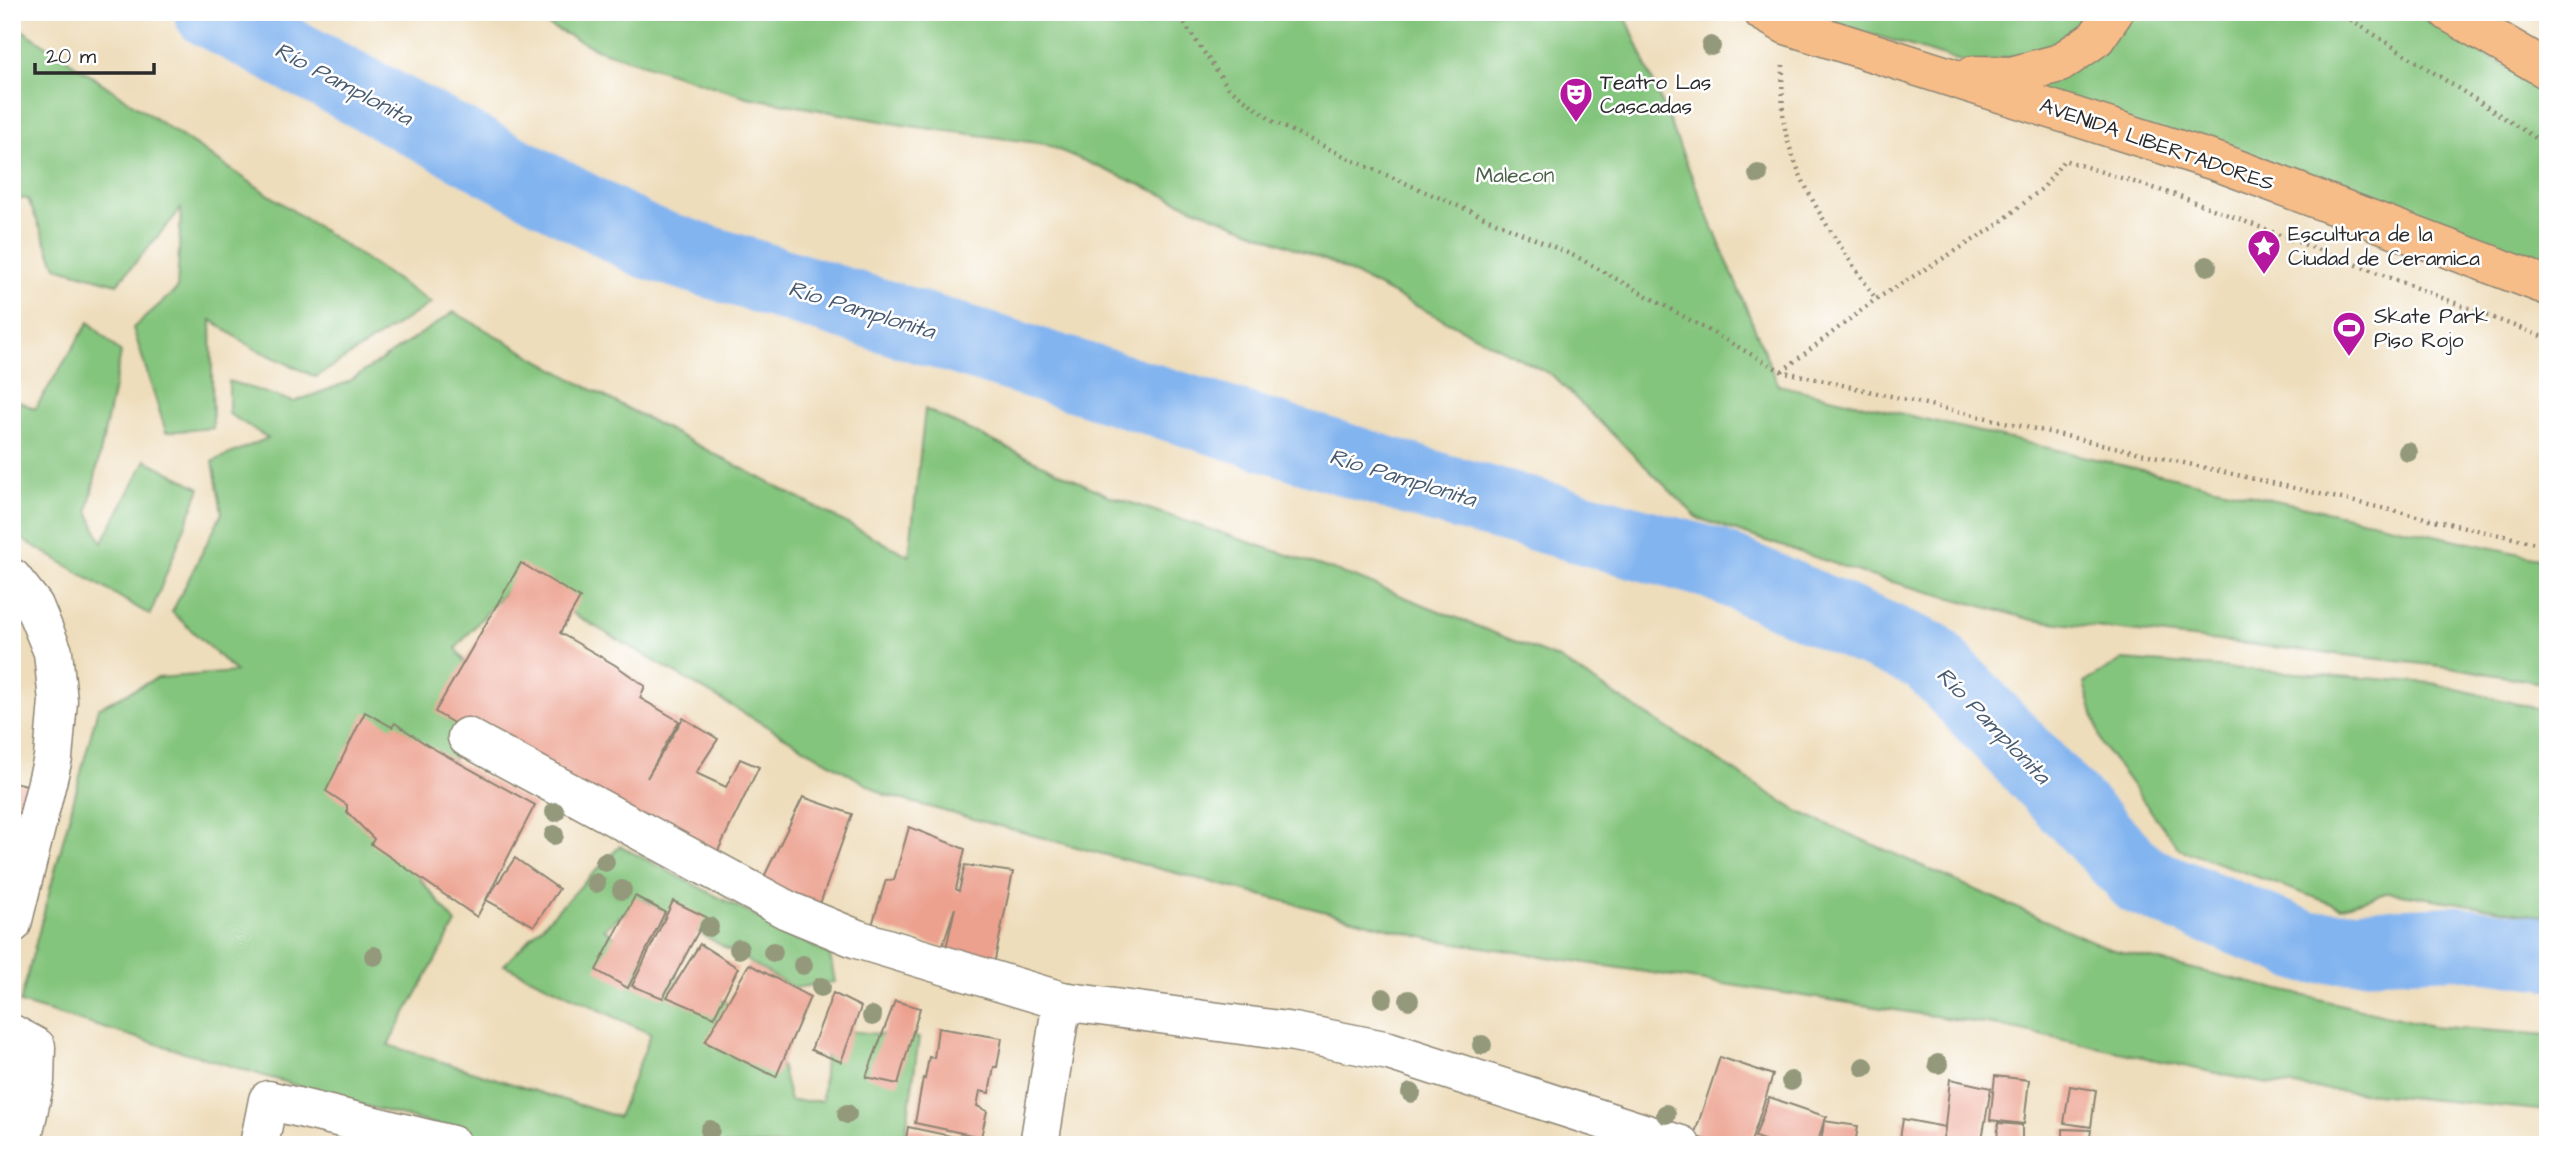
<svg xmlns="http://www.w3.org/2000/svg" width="2560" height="1157" font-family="'Architects Daughter',sans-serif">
	<rect width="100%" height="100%" fill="#fff"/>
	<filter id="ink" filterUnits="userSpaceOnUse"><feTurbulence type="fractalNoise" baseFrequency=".0143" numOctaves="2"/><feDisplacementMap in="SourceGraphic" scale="14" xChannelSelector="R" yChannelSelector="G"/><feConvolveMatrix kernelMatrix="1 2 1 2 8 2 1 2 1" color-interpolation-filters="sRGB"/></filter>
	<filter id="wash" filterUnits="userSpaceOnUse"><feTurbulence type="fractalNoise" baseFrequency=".00686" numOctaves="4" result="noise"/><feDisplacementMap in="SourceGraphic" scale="28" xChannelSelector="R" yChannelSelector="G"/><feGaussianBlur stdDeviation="1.57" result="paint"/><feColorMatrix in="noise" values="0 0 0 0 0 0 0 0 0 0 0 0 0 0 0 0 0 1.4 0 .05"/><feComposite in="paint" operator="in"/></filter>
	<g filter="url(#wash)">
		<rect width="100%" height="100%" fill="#edb"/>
		<g fill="#84c57d" stroke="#587854" stroke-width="2">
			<path d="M 520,12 L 1624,12 L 1778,385 L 2220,488 L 2548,560 L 2548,684 L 2450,667 L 2033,620 L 1874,577 L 1698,518 L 1552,375 L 1332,263 L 1194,208 L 1045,144 L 903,125 L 747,97 L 599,50 Z"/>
			<path d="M 1797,12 L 2097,12 L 2057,49 L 1971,64 Z"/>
			<path d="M 2128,12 L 2413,12 L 2548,91 L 2548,276 L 2024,86 Z"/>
			<path d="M 12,23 L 431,303 L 316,377 L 251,347 L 211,320 L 213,428 L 166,432 L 133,328 L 177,289 L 181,209 L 117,284 L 56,267 L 28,199 L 12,198 Z"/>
			<path d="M 454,312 L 583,385 L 909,556 L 925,409 L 1107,495 L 1357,578 L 1559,659 L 1797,811 L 2110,949 L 2431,1026 L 2548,1035 L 2548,1111 L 2262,1083 L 1999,1026 L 1430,939 L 1095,852 L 885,795 L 515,580 L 456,648 L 476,680 L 420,879 L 456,923 L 388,1045 L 618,1117 L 651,1034 L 504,965 L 620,846 L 830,955 L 835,982 L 794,988 L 642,899 L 604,929 L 672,973 L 772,1027 L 790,1101 L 822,1101 L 827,1029 L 919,1038 L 904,1145 L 511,1145 L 362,1105 L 20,1003 L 98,708 L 157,678 L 236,672 L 172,612 L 222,513 L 213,461 L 268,438 L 229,414 L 229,381 L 294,402 L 348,382 Z"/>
			<path d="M 89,322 L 121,353 L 88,511 L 102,543 L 146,460 L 200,488 L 150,615 L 12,533 L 12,398 L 35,409 Z"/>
			<path d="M 2123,660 L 2432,683 L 2548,711 L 2548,917 L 2389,892 L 2341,907 L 2179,849 L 2102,745 L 2084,683 Z"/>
		</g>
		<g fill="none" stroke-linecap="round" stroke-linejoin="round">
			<path stroke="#82b4ef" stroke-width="72" d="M 210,12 L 646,242 L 1440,489 L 1714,564 L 1929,657 L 2141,880 L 2309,948 L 2456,942 L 2548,954"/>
		</g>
		<g id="blocks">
			<g fill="#eca08e">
				<path d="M 521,563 L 580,598 L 560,633 L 615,665 L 645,686 L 640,698 L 679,721 L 647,778 L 683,718 L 718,739 L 696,773 L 726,787 L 740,759 L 759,767 L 712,863 L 494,747 L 435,712 Z"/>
				<path d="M 365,712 L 392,727 L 395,723 L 427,745 L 535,805 L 477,917 L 371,844 L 374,839 L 347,812 L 347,805 L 326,791 Z"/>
				<path d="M 12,782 L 27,785 L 13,836 L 12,836 Z"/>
				<path d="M 803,797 L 852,814 L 815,918 L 756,893 Z"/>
				<path d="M 909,827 L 965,849 L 956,889 L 959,891 L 965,865 L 1013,872 L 993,969 L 944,957 L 955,908 L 942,947 L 872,925 L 886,880 L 894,880 Z"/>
				<path d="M 515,858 L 559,889 L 534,926 L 486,900 Z"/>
				<path d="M 635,896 L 665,912 L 628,988 L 596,970 Z"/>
				<path d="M 673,901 L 706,917 L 663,998 L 632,986 Z"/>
				<path d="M 700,944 L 738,968 L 714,1017 L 667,997 Z"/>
				<path d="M 749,964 L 810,997 L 776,1077 L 705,1042 Z"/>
				<path d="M 833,993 L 861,1007 L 841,1062 L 811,1050 Z"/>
				<path d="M 895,1001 L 920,1008 L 898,1084 L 866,1077 Z"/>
				<path d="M 938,1028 L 1002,1038 L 997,1067 L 994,1067 L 989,1093 L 980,1091 L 977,1106 L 987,1111 L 981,1137 L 915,1123 L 923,1078 L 925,1079 L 929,1057 L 934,1058 Z"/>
				<path d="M 1720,1057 L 1773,1075 L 1750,1145 L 1721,1145 L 1694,1136 Z"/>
				<path d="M 1995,1076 L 2029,1080 L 2024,1124 L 1990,1120 Z"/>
				<path d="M 1950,1079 L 1991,1088 L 1981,1145 L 1943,1145 Z"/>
				<path d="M 2070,1086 L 2096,1090 L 2091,1127 L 2064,1123 Z"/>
				<path d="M 1769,1097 L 1827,1117 L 1824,1121 L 1858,1126 L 1855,1145 L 1821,1145 L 1824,1121 L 1817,1145 L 1778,1145 L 1755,1137 Z"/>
				<path d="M 1903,1119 L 1945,1127 L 1942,1145 L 1899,1145 Z"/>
				<path d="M 1998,1123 L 2022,1125 L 2022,1145 L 1997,1145 Z"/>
				<path d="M 908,1127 L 979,1142 L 979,1145 L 905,1145 Z"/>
				<path d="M 2063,1129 L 2091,1130 L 2089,1145 L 2063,1145 Z"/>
			</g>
		</g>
	</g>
	<g filter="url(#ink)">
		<use href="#blocks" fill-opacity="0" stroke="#8c8473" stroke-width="2"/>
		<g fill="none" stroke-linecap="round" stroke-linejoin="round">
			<defs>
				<g id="minor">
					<path d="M 12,578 L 34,606 L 53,652 L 58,701 L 53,758 L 12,924"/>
					<path d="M 467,737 L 787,910 L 857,939 L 1062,1001 L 1294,1032 L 1389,1051 L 1681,1145"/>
					<path d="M 12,1034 L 36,1047 L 35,1081 L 21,1145"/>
					<path d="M 259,1145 L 268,1100 L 452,1145"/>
					<path d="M 1039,1145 L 1062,1001"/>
				</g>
				<g id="major">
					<path d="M 1763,12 L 1786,25 L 2221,163 L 2548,286"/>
					<path d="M 2449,12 L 2548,70"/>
					<path d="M 1974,75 L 2011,76 L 2060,63 L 2096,38 L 2114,12"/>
				</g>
			</defs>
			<use href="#minor" stroke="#8c8473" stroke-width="41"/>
			<use href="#major" stroke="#8c8473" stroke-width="41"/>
			<g stroke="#8c8473" stroke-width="4.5" stroke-dasharray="2 5" stroke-linecap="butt">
				<path d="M 1176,12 L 1228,87 L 1274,122 L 1354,161 L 1579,258 L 1781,371 L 2548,546"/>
				<path d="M 2339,12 L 2548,146"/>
				<path d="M 1783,65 C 1782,91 1781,120 1789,145 C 1807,202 1843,250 1876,299"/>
				<path d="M 1782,371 L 1876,299 L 1993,228 L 2044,187 L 2064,160 L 2182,197 L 2548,339"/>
			</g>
			<use href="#minor" stroke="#fff" stroke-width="38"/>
			<use href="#major" stroke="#f7bd88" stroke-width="38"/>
		</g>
		<g fill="#94997c">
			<circle cx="1711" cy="46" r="10"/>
			<circle cx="1758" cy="174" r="10"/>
			<circle cx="2207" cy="266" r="10"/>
			<circle cx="2408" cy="452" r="10"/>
			<circle cx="555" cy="812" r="10"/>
			<circle cx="554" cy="835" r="10"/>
			<circle cx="605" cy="862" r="10"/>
			<circle cx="596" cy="883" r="10"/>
			<circle cx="622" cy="890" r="10"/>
			<circle cx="709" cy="927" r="10"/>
			<circle cx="739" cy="949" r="10"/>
			<circle cx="773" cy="952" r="10"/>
			<circle cx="374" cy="956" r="10"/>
			<circle cx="803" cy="965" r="10"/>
			<circle cx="821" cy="987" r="10"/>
			<circle cx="1383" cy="998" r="10"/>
			<circle cx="1409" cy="1000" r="10"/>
			<circle cx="872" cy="1016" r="10"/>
			<circle cx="1482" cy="1045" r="10"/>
			<circle cx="1938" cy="1064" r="10"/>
			<circle cx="1864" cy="1067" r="10"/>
			<circle cx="1791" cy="1081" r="10"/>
			<circle cx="1411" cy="1093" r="10"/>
			<circle cx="847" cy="1114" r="10"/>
			<circle cx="1666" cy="1114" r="10"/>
			<circle cx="710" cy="1130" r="10"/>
		</g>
	</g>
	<defs>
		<symbol id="theatre-pin" viewBox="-11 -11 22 30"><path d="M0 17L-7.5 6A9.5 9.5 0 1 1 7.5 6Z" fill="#b5179e" stroke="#fff"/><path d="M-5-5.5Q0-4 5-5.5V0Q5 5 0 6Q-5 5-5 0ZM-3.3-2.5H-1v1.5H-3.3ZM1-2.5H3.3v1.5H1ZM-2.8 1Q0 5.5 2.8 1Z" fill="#fff"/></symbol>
		<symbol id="sight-pin" viewBox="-11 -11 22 30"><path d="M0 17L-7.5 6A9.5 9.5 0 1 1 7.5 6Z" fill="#b5179e" stroke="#fff"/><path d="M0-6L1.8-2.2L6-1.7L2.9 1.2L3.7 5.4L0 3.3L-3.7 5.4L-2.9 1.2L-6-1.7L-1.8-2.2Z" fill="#fff"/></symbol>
		<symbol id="stadium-pin" viewBox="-11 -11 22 30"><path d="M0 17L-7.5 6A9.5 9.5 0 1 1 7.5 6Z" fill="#b5179e" stroke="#fff"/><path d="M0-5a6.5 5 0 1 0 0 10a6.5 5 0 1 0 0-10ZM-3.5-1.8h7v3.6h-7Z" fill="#fff"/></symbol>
	</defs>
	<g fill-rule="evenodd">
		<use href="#theatre-pin" x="1557" y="75" width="38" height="52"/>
		<use href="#sight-pin" x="2245" y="227" width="38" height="52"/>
		<use href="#stadium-pin" x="2330" y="309" width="38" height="52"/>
	</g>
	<g text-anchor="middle" stroke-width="5" stroke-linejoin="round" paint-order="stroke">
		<g font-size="21" fill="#2b2b2b" stroke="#fff" text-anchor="start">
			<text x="1600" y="89">Teatro Las<tspan x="1600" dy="24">Cascadas</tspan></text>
			<text x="2288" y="241">Escultura de la<tspan x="2288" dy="24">Ciudad de Ceramica</tspan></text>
			<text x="2374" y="323">Skate Park<tspan x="2374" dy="24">Piso Rojo</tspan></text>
		</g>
		<g font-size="21" fill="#2b2b2b" stroke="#fff">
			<text transform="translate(2157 144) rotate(19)" y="7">AVENIDA LIBERTADORES</text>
		</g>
		<g font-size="21" fill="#4a6148" stroke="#fff">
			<text x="1515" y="182">Malecon</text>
		</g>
		<g font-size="23" font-style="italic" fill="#495b70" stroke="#fff">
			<text transform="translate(344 83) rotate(28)" y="8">Río Pamplonita</text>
			<text transform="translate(862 309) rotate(17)" y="8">Río Pamplonita</text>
			<text transform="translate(1403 477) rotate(17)" y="8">Río Pamplonita</text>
			<text transform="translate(1994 725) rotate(46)" y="8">Río Pamplonita</text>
		</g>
	</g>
	<rect width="2560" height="1157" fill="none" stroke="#fff" stroke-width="42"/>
	<path d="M35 63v10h119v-10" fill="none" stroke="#2b2b2b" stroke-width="3.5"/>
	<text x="46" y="63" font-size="21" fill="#2b2b2b" stroke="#ffffff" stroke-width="5" paint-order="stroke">20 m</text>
</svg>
